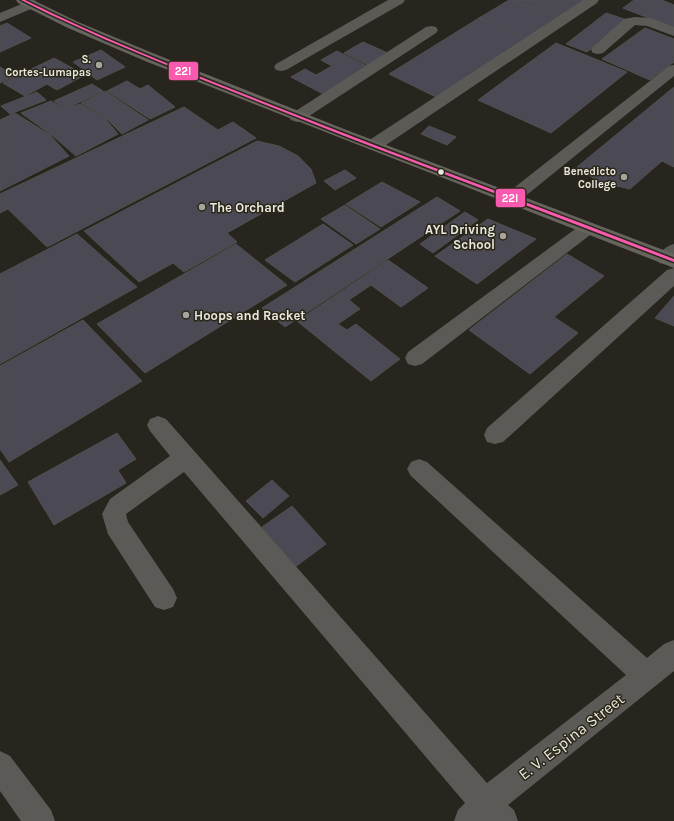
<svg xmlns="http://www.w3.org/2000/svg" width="674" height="821" font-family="Karla,sans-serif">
	<rect width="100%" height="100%" fill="#27251d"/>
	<g fill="#4b4953" stroke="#51504f">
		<path d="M 509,0 L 512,0 L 558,18 L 527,39 L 479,18 Z"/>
		<path d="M 512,0 L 585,0 L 558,18 Z"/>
		<path d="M 634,0 L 662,0 L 674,5 L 674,28 L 623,8 Z"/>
		<path d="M 606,13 L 627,20 L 587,52 L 566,44 Z"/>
		<path d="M 479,18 L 527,39 L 438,98 L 389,74 Z"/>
		<path d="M 7,23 L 31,38 L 0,52 L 0,26 Z"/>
		<path d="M 645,28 L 674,39 L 674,62 L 650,80 L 602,59 Z"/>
		<path d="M 363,42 L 390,54 L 370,66 L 344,53 Z"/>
		<path d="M 556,43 L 627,72 L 551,133 L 478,100 Z"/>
		<path d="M 101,50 L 125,67 L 97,80 L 73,62 Z"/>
		<path d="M 337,51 L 371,68 L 325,95 L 291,77 L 305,69 L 316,75 L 332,66 L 321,60 Z"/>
		<path d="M 54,58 L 85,75 L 57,90 L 47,84 L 25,96 L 3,83 Z"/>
		<path d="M 0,67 L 15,76 L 0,83 Z"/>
		<path d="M 127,81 L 140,89 L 148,85 L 175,107 L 150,119 L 107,91 Z"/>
		<path d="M 92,84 L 103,91 L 65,109 L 54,101 Z"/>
		<path d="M 674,87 L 674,167 L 662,161 L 630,189 L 599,182 L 577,167 Z"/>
		<path d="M 105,91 L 148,120 L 122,134 L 104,116 L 81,103 Z"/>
		<path d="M 37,92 L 46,100 L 10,114 L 1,106 Z"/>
		<path d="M 51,101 L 64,109 L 80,104 L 104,117 L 118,134 L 76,156 L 53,136 L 21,113 Z"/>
		<path d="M 184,107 L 218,130 L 233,122 L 256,138 L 47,247 L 8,209 L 0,213 L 0,194 Z"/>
		<path d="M 15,113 L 50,135 L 69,156 L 0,191 L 0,120 Z"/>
		<path d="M 429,126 L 456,137 L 447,145 L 421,134 Z"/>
		<path d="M 257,141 L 279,146 L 298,156 L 311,169 L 316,183 L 227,233 L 237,242 L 184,272 L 173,263 L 139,282 L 84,231 Z"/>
		<path d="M 345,170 L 356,178 L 335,190 L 324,181 Z"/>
		<path d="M 382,182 L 420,202 L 381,227 L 346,204 Z"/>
		<path d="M 437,197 L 460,211 L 285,327 L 262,308 Z"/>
		<path d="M 345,205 L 380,229 L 356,244 L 321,219 Z"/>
		<path d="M 465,212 L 478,220 L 433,253 L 420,244 Z"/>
		<path d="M 488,219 L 536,239 L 477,284 L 435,256 Z"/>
		<path d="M 323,224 L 353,245 L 295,282 L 265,260 Z"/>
		<path d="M 77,234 L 137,287 L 0,364 L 0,274 Z"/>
		<path d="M 236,244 L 287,285 L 145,373 L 97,324 Z"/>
		<path d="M 567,254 L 604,276 L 554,317 L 578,333 L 530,374 L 469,330 Z"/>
		<path d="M 388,260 L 428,288 L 401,307 L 371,285 L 349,300 L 360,309 L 338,324 L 347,330 L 356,324 L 400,359 L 371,381 L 297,321 Z"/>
		<path d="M 674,296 L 674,326 L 655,318 Z"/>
		<path d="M 83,320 L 142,381 L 9,462 L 0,449 L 0,366 Z"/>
		<path d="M 117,433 L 136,459 L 118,470 L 126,483 L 54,525 L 28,482 Z"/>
		<path d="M 0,460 L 18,485 L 0,495 Z"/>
		<path d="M 272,480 L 289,496 L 263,518 L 246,501 Z"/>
		<path d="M 292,506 L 326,544 L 295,567 L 262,527 Z"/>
	</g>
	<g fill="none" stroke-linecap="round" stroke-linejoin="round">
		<g fill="#5b5a56" fill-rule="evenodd">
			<path d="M 31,0 L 36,1 L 38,4 L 36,7 L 0,22 L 0,13 Z"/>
			<path d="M 388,0 L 405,0 L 403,3 L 286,70 L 281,71 L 276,70 L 274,67 L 276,64 Z"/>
			<path d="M 583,0 L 599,0 L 597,3 L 380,149 L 374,150 L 368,149 L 366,145 L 368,141 Z"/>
			<path d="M 635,17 L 651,18 L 674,27 L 674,36 L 647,26 L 635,25 L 603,53 L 598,54 L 593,53 L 591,50 L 593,47 L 624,19 Z"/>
			<path d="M 431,26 L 436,27 L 438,30 L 436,33 L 303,120 L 297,122 L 291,120 L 289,117 L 291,114 L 426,27 Z"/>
			<path d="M 674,65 L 674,76 L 518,202 L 512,204 L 506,202 L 503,198 L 506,194 L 669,66 Z"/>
			<path d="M 588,222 L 594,224 L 597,228 L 594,232 L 422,364 L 415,366 L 408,364 L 405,358 L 408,352 L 582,224 Z"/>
			<path d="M 674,244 L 674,261 L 666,264 L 659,263 L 657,258 C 661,251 666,246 674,244 Z"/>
			<path d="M 674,268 L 674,286 L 503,442 L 495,444 L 487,442 L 484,435 L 487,428 L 667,270 Z"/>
			<path d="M 158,416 L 166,419 L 487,783 L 626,675 L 411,476 L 407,469 L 411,462 L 419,459 L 427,462 L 647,658 L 664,644 L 674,640 L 674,671 L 508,805 L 514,810 L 518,821 L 454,821 L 458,810 L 465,803 L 184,472 L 126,514 L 128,522 L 173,589 L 177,598 L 173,607 L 164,610 L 155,607 L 108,534 L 102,514 L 110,499 L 170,456 L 150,431 L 147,425 L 150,419 Z"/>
			<path d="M 0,751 L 10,756 L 51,810 L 55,821 L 21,821 L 0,791 Z"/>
		</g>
		<path fill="#65645f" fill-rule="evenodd" d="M 16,0 L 33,0 L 78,22 L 155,54 L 344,129 L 674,254 L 674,268 L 333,135 L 145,61 L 68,28 L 18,3 Z"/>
		<defs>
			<path id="bus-1" d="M 21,0 L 25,0 C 103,39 184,70 264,102 C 400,156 538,206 674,259 L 674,262 L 352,139 L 188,74 L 104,39 L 49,14 Z"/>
		</defs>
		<use href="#bus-1" stroke="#2b2719" stroke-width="3"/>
		<use href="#bus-1" fill="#f75aaf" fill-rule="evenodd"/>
	</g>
	<g fill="#a6a49b" stroke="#2b2719" stroke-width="1.5">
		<circle cx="99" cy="65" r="4"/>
		<circle cx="624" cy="177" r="4"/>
		<circle cx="202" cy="207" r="4"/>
		<circle cx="503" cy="236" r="4"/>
		<circle cx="186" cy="315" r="4"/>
	</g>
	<circle fill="#eae8df" stroke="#2b2719" stroke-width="1.5" cx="441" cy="172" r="3.5"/>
	<g text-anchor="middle" stroke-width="3" stroke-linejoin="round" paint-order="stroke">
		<g font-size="11" font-weight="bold" fill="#eae8df" stroke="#2b2719" text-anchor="end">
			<text x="91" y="63">S.<tspan x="91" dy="13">Cortes-Lumapas</tspan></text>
			<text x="616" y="175">Benedicto<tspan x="616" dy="13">College</tspan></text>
		</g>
		<g font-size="13" font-weight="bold" fill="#eae8df" stroke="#2b2719" text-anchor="start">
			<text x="210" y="212">The Orchard</text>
			<text x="495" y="234" text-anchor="end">AYL Driving<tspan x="495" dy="15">School</tspan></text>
			<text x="194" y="320">Hoops and Racket</text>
		</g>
		<g font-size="16" fill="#eae8df" stroke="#2b2719">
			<text transform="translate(571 736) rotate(-38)" y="6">E. V. Espina Street</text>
		</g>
	</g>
	<g stroke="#2b2719" stroke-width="1.5">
		<rect x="168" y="61" width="31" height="20" rx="4" fill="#f75aaf"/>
		<rect x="495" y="188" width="31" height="20" rx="4" fill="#f75aaf"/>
	</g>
	<g font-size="11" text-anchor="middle" font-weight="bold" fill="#fff">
		<text x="183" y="75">22I</text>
		<text x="510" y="202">22I</text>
	</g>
</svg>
